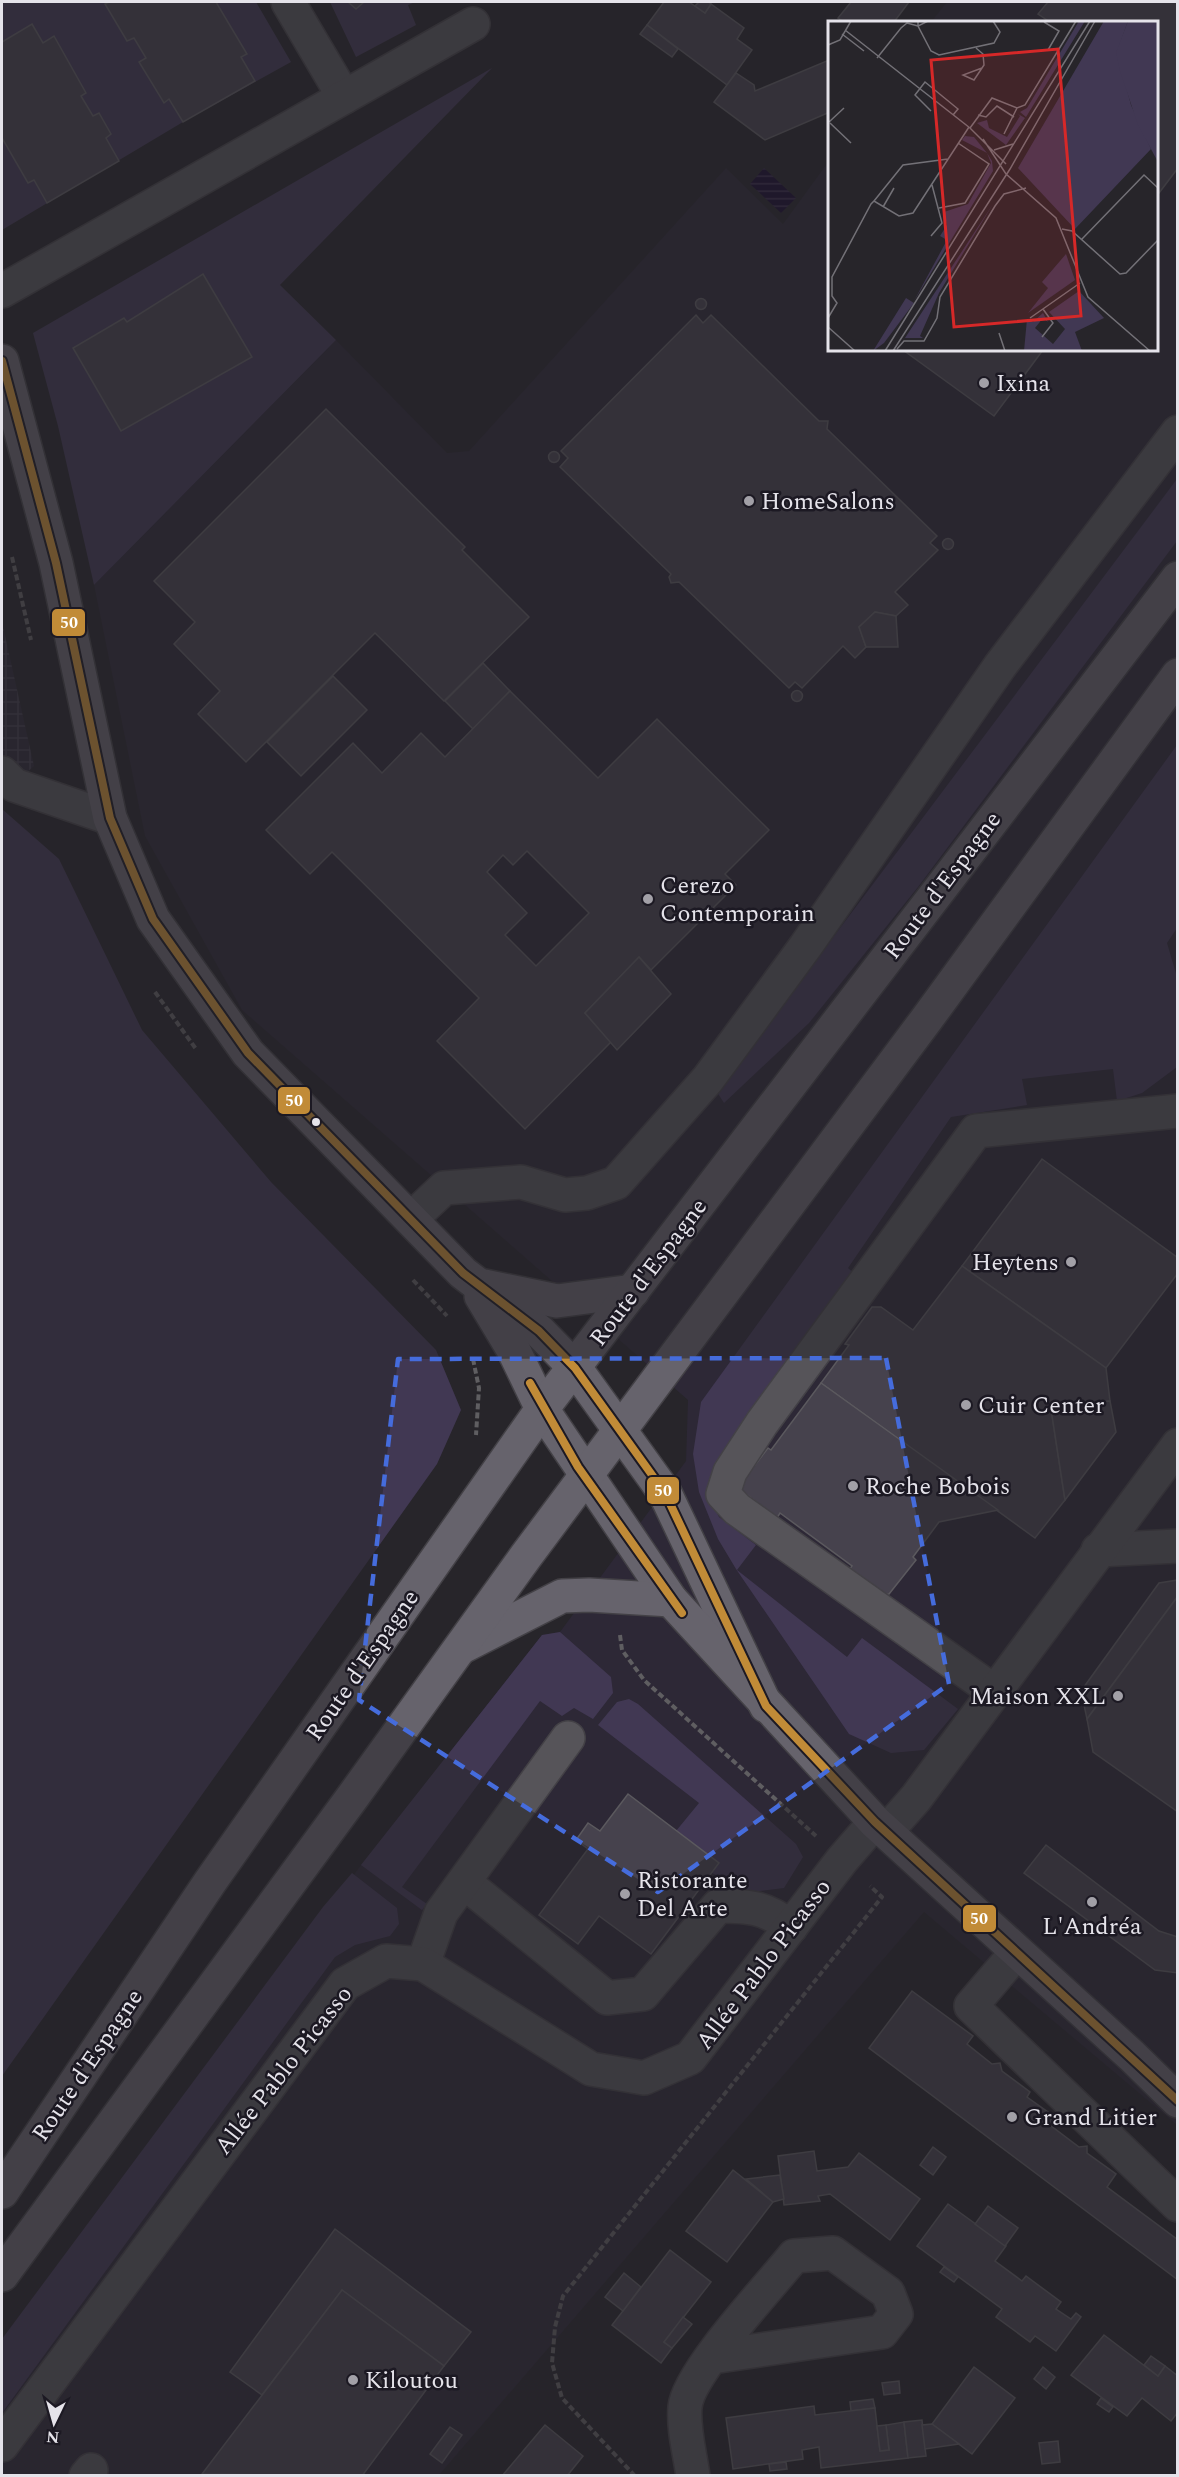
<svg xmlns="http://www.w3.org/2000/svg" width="1179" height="2477" font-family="Spectral,serif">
	<defs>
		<pattern id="industrial-grid" width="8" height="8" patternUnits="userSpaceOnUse" patternTransform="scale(1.5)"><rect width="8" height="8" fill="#2d2836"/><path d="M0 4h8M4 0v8" fill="none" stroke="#413d4a"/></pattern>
		<pattern id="water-rules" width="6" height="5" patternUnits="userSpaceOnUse" patternTransform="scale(1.5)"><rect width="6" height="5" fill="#180a2d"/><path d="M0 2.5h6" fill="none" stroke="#392e4c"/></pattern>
	</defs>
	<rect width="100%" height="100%" fill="#27252a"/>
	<path fill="#2d2836" d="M 947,2 L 1177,2 L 1177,2125 L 924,1912 L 439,2475 L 2,2476 L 2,2355 L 361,1865 L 542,1635 L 560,1632 L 686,1461 L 688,1400 L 242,1010 L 145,836 L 94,585 L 336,340 L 447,453 L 469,451 L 726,168 L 783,224 L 829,161 L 830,350 L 1156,350 L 1156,22 L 931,22 Z"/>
	<path fill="url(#industrial-grid)" d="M 2,622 L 34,766 L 2,795 Z"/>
	<g fill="#413853">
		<path d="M 2,2 L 256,2 L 291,62 L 183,122 L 2,230 Z"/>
		<path d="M 330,2 L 348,2 L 356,9 L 364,2 L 415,2 L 408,5 L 416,25 L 356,57 Z"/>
		<path d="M 492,68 L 280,285 L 336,340 L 94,585 L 58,426 L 33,333 Z"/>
		<path d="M 1177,479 L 1177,541 L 918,887 L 809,1023 L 724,1103 L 717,1092 Z"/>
		<path d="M 1177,745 L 1177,928 L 1167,943 L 1177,977 L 1177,1067 L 1142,1093 L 1117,1101 L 1113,1069 L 1022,1079 L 1027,1105 L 951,1117 L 848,1268 L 859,1278 L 710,1499 L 719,1517 L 756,1545 L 737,1570 L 847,1657 L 862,1638 L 958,1709 L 924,1750 L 891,1753 L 849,1734 L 736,1569 L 718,1539 L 699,1492 L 693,1454 L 701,1402 Z"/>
		<path d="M 2,809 L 59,859 L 142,1030 L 271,1182 L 436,1350 L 461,1410 L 437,1464 L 2,2076 Z"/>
		<path d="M 560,1632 L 611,1677 L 613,1693 L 593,1719 L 574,1708 L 562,1716 L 540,1701 L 402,1887 L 427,1904 L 422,1910 L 361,1865 L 542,1635 Z"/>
		<path d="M 629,1699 L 638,1704 L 796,1844 L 803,1857 L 784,1888 L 752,1892 L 712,1873 L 719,1863 L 676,1831 L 699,1803 L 598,1725 L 617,1702 Z"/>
		<path d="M 352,1873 L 397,1908 L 399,1924 L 390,1936 L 355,1945 L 335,1957 L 2,2413 L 2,2339 L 323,1907 Z"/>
	</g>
	<path fill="url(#water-rules)" d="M 764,168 L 796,198 L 781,213 L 750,184 Z"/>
	<g fill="#46424d" stroke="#5b595e" stroke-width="1.5" fill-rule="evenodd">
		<path d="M 109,2 L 216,2 L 247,54 L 241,57 L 255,81 L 183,122 L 169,99 L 164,103 L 139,62 L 146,58 L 134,38 L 127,41 L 105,4 Z"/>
		<path d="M 348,2 L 364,2 L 356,9 Z"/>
		<path d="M 664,2 L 689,2 L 705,13 L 711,4 L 744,28 L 737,39 L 752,50 L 727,85 L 647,25 Z"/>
		<path d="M 699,2 L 708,2 L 711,4 L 705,13 L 695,6 Z"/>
		<path d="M 851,2 L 909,2 L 894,22 L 844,22 L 838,18 Z"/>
		<path d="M 1048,2 L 1178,2 L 1178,168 L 1156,197 L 1156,22 L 1050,22 L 1038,14 Z"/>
		<path d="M 32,24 L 43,43 L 54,36 L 86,93 L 81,96 L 93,116 L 99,113 L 111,134 L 106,138 L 119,161 L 47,203 L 34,180 L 28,183 L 2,138 L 2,42 Z"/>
		<path d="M 647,25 L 678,49 L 672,57 L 640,34 Z"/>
		<path d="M 829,60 L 830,112 L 765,140 L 714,102 L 736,73 L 754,85 L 755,91 Z"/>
		<path d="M 203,274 L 252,357 L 121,431 L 73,348 L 124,318 L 127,322 Z"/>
		<circle cx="701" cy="304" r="5.5"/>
		<path d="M 696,315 L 703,323 L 711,315 L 819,421 L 828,421 L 827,429 L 937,536 L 930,543 L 938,550 L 895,592 L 908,605 L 896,616 L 875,612 L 859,627 L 866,647 L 855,658 L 843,646 L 802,688 L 795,682 L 789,688 L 679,582 L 671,583 L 669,577 L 671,574 L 560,467 L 568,458 L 561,451 Z"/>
		<path d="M 903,350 L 1043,350 L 994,416 Z"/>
		<path d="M 326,409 L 465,547 L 462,550 L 529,617 L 444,701 L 375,633 L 246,762 L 198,714 L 220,691 L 174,644 L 195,622 L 154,581 Z"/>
		<circle cx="554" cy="457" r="5.5"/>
		<circle cx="948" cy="544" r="5.5"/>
		<path d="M 875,612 L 896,616 L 898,647 L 866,647 L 859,627 Z"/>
		<path d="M 483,663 L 510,691 L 473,729 L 445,701 Z"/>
		<path d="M 333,676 L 367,710 L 301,776 L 267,742 Z"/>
		<circle cx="797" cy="696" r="5.5"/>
		<path d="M 510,691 L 598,778 L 657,719 L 769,830 L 725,874 L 736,885 L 651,970 L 639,957 L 585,1013 L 611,1042 L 525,1129 L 437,1041 L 479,998 L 332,852 L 310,874 L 266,830 L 353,743 L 382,773 L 421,733 L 445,757 ZM 527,851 L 589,913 L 536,966 L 505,935 L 527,913 L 487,872 L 503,855 L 513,865 Z"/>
		<path d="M 639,957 L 671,994 L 617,1050 L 585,1013 Z"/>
		<path d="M 1042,1159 L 1178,1258 L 1178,1273 L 1106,1368 L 962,1266 Z"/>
		<path d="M 962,1266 L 1106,1368 L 1110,1401 L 1051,1409 L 1065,1500 L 1035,1538 L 821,1383 L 849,1345 L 845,1344 L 872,1307 L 881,1307 L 913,1330 Z"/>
		<path d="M 821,1383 L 998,1510 L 939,1522 L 913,1557 L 916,1560 L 889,1594 L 885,1595 L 849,1570 L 852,1566 L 780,1513 L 777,1518 L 741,1490 L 741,1483 L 768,1448 L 771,1450 Z"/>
		<path d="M 1110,1401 L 1116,1432 L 1065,1500 L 1051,1409 Z"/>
		<path d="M 1178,1580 L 1178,1596 L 1087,1719 L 1081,1691 L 1159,1583 Z"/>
		<path d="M 1178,1596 L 1178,1812 L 1093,1752 L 1087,1719 Z"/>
		<path d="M 628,1794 L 719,1863 L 651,1954 L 599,1916 L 578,1944 L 539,1915 L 588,1849 L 576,1840 L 588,1823 L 600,1831 Z"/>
		<path d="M 1046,1845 L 1159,1931 L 1178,1937 L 1178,1973 L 1155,1970 L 1024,1873 Z"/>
		<path d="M 912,1991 L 973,2036 L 967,2044 L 992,2064 L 1000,2063 L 1002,2071 L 1030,2092 L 1027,2097 L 1055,2117 L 1050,2125 L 1079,2147 L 1087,2146 L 1087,2153 L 1116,2174 L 1107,2187 L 1178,2240 L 1178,2280 L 869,2048 Z"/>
		<path d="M 933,2147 L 946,2157 L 933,2175 L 920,2165 Z"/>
		<path d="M 814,2151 L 817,2171 L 848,2167 L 859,2153 L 920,2199 L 890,2240 L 830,2194 L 818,2196 L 820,2201 L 784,2205 L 778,2156 Z"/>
		<path d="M 733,2170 L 773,2202 L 727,2262 L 686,2231 Z"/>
		<path d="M 780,2175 L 784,2199 L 773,2202 L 746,2179 Z"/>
		<path d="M 948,2204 L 1006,2246 L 995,2261 L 1022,2281 L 1026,2276 L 1061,2302 L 1056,2309 L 1071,2319 L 1076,2313 L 1081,2317 L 1056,2351 L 1035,2336 L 1030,2342 L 996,2317 L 1002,2309 L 917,2246 Z"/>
		<path d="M 988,2206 L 1018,2228 L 1005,2246 L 975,2224 Z"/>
		<path d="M 335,2229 L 471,2332 L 444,2366 L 342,2290 L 262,2395 L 230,2372 Z"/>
		<path d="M 670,2250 L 711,2282 L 664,2342 L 672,2348 L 661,2363 L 612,2325 Z"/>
		<path d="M 944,2267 L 958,2277 L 954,2282 L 940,2272 Z"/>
		<path d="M 624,2273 L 641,2287 L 623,2311 L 605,2297 Z"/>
		<path d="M 342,2290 L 444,2366 L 362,2476 L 202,2474 Z"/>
		<path d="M 683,2317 L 692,2324 L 672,2348 L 664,2342 Z"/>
		<path d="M 1104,2335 L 1158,2376 L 1165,2366 L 1178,2376 L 1178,2412 L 1171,2421 L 1142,2398 L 1127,2416 L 1071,2375 Z"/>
		<path d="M 1151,2356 L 1165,2366 L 1158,2376 L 1144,2365 Z"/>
		<path d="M 974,2367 L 1015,2398 L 972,2454 L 932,2424 Z"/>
		<path d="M 1043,2367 L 1055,2377 L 1046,2389 L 1034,2379 Z"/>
		<path d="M 899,2381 L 900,2393 L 884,2395 L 882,2383 Z"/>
		<path d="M 1101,2398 L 1113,2407 L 1109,2412 L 1097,2404 Z"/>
		<path d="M 873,2399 L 875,2408 L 851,2411 L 850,2402 Z"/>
		<path d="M 814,2406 L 815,2415 L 875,2408 L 880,2451 L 889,2450 L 886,2425 L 904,2422 L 908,2458 L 821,2468 L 819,2447 L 802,2450 L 803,2459 L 733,2469 L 726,2418 Z"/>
		<path d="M 922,2420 L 926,2456 L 908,2458 L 904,2422 Z"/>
		<path d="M 932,2424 L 959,2444 L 925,2449 L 922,2425 Z"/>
		<path d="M 545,2425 L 583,2456 L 567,2476 L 502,2476 Z"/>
		<path d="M 886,2425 L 889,2450 L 880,2451 L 877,2426 Z"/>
		<path d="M 450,2427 L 462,2435 L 442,2463 L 430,2454 Z"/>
		<path d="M 1058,2441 L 1060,2462 L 1042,2464 L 1039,2443 Z"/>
		<path d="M 786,2462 L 787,2469 L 770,2471 L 769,2464 Z"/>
	</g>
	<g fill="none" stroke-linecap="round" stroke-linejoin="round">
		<defs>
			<g id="minor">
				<path d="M 288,2 L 344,97"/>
				<path d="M 2,291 L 473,24"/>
				<path d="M 2,773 L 14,785 L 110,818"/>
				<path d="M 411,1219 L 444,1188 L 521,1182 L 565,1195 L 587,1193 L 616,1183 L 708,1079 L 805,947 L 1000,666 L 1178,432"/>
				<path d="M 1098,1550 L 1178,1546"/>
				<path d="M 995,1692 L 737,1509 L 723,1494 L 730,1472 L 762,1423 L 976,1131 L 1178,1111"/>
				<path d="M 886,1832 L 916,1798 L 1178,1445"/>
				<path d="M 464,1882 L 607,1998 L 643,1994 L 718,1906 C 750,1906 765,1907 791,1927"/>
				<path d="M 1017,1952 L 971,2006 L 1178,2205"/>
				<path d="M 423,1964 L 441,1913 L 568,1738"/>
				<path d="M 2,2445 L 345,1984 L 386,1961 L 423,1964 L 591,2069 L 644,2078 L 690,2058 L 842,1860 L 875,1822"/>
				<path d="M 86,2476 L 91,2470"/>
				<path d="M 693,2476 C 690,2454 683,2429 685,2407 C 688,2373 770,2286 794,2256 L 833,2253 L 888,2293 L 896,2314 L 882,2332 L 712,2357"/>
			</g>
			<g id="major">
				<path d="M 2,361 L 56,563 L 110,818 L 153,919 L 248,1053 L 463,1273 L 539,1331 L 575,1368 L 665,1493 L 766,1706"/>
				<path d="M 484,1286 L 557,1301 L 633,1291"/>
				<path d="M 481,1296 L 514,1351 L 542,1409 L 671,1600 L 875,1822 L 1132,2056 L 1178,2101"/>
				<path d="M 462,1647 L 562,1596 L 589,1595 L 671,1600"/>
				<path d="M 2,2192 L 210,1882 L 542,1409 L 1178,578"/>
				<path d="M 2,2275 L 354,1795 L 526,1556 L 926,1020 L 1178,675"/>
			</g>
		</defs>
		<use href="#minor" stroke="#434146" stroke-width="36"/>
		<use href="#major" stroke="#434146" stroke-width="36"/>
		<g stroke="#5f5e61" stroke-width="4" stroke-dasharray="6 3" stroke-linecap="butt">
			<path d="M 12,557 L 31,640"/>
			<path d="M 155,992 L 196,1049"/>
			<path d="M 413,1280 L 447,1316"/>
			<path d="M 473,1359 L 479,1388 L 476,1435"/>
			<path d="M 620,1635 L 622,1650 L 644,1680 L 816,1836"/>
			<path d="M 635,2476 L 562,2398 L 552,2363 L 555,2327 L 563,2296 L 882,1897 L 870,1886"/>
		</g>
		<use href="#minor" stroke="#565459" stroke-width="33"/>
		<use href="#major" stroke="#66636c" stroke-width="33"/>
		<defs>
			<g id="bus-1">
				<path d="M 2,361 L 56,563 L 110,818 L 153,919 L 248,1053 L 463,1273 L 539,1331 L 575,1368 L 665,1493 L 766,1706 L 875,1822 L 1178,2101"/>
				<path d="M 530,1383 L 578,1467 L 682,1613"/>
			</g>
		</defs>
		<use href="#bus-1" stroke="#1c1923" stroke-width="12"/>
		<use href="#bus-1" stroke="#c18b37" stroke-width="8"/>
	</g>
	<path d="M0 0H1179V2477H0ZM 886,1358 L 949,1684 L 658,1892 L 359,1700 L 398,1359 Z" fill="#27252a" fill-opacity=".55" fill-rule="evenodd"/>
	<path fill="none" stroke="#456cdc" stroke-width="4.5" stroke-dasharray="12 8" stroke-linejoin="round" d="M 886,1358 L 949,1684 L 658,1892 L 359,1700 L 398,1359 Z"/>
	<g fill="#a2a0a7" stroke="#1c1923" stroke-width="2">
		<circle cx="984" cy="383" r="6"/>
		<circle cx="749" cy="501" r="6"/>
		<circle cx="648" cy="899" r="6"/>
		<circle cx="1071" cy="1262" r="6"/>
		<circle cx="966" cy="1405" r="6"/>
		<circle cx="853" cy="1486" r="6"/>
		<circle cx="1118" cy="1696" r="6"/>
		<circle cx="625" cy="1894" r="6"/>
		<circle cx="1092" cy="1902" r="6"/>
		<circle cx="1012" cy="2117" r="6"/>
		<circle cx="353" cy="2380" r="6"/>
	</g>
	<circle fill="#e5e3ea" stroke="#1c1923" stroke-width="2" cx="316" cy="1122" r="5"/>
	<g text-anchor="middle" stroke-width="5" stroke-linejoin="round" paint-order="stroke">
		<g font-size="24" fill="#e5e3ea" stroke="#1c1923" text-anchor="start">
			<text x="996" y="391">Ixina</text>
			<text x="761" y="509">HomeSalons</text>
			<text x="660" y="893">Cerezo<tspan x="660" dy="28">Contemporain</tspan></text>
			<text x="1059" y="1270" text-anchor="end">Heytens</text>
			<text x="978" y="1413">Cuir Center</text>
			<text x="865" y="1494">Roche Bobois</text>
			<text x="1106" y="1704" text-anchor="end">Maison XXL</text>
			<text x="637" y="1888">Ristorante<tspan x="637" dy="28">Del Arte</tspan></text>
			<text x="1092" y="1934" text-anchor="middle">L'Andréa</text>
			<text x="1024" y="2125">Grand Litier</text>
			<text x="365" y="2388">Kiloutou</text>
		</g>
		<g font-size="24" fill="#e5e3ea" stroke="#1c1923">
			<text transform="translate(942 885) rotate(-53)" y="8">Route d'Espagne</text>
			<text transform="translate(648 1272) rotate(-53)" y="8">Route d'Espagne</text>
			<text transform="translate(362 1665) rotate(-55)" y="8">Route d'Espagne</text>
			<text transform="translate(763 1964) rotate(-53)" y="8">Allée Pablo Picasso</text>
			<text transform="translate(87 2065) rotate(-56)" y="8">Route d'Espagne</text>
			<text transform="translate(283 2070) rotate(-52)" y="8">Allée Pablo Picasso</text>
		</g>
	</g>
	<g transform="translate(828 21)">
		<rect width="330" height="330" fill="#27252a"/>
		<path d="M 251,0 L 257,0 L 198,96 L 192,91 L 199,87 ZM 276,0 L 300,0 L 289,31 L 303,84 L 323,128 L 247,208 L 190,147 ZM 190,93 L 197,97 L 178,124 L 149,102 L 159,99 L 161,107 L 179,116 L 192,95 ZM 137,115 L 146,116 L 159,132 L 164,140 L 165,150 L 86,280 L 119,219 L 112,215 L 119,204 L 116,191 L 140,183 L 163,142 L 159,132 L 134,119 ZM 165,183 L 111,272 L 92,315 L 95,317 L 77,317 ZM 238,233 L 247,259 L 200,292 L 220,267 L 214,261 ZM 251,270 L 276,297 L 247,311 L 254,330 L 196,330 L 199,298 L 205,301 L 215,292 L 220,301 L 215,297 L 207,307 L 225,323 L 237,308 L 221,291 ZM 78,277 L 86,282 L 56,322 L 45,330 Z" fill="#413853"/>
		<path d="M 300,0 L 330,0 L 330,141 L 310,104 L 292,50 L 288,31 Z" fill="#413853"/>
		<path fill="none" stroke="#737177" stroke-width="1.5" d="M 100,0 L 90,5 L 103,30 L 111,34 L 166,22 L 172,11 L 165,0M 216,1 L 231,10 L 220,29M 17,9 L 142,107 L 178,143M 14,13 L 36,30M 0,24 L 12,19 L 23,0M 148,27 L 155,33 L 156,44 L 146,59 L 135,54 L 154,47M 49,37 L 73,7 L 79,2 L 90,5 L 90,0M 103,90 L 87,74 L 97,61 L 130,88 L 125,94M 150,94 L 158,96 L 169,85 L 186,96M 1,101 L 16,87M 2,102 L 23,122M 142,107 L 164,77 L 189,87 L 197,84 L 248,0M 176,113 L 189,87M 155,118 L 178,153 L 228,197 L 260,276 L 322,330M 166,129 L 185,123M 46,180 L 75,144 L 120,138M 55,186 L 66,167M 111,187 L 137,182 L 161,143 L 130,122M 234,208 L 244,210 L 292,253 L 298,252 L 330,219M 103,215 L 114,202 L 104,164M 254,218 L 316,154 L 330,167M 0,297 L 9,282 L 4,275 L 4,256 L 43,183 L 46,180 L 71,195 L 85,192 L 141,106M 202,297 L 252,262M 0,306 L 27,330M 171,312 L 177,330M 214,316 L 225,302 L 215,288M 69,328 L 76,320 L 96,320 L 109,297 L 112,276 L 167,185 L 176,173 L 198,167M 57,330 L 262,0M 65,330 L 182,148 L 267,0"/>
		<path fill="#d62828" fill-opacity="0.15" stroke="#d62828" stroke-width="3" d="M 230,28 L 253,295 L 126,306 L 103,39 Z"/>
		<rect width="330" height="330" fill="none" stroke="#e5e3ea" stroke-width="3"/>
	</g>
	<g stroke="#1c1923" stroke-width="2">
		<rect x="51" y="608" width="35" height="29" rx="6" fill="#c18b37"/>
		<rect x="277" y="1086" width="34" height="29" rx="6" fill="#c18b37"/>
		<rect x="646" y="1476" width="34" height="29" rx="6" fill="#c18b37"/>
		<rect x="962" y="1904" width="35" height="29" rx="6" fill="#c18b37"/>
	</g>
	<g font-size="16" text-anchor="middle" font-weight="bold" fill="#fff">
		<text x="69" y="628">50</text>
		<text x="294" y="1106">50</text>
		<text x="663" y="1496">50</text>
		<text x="979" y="1924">50</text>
	</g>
	<rect width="1179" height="2477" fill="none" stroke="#e5e3ea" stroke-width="6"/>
	<g transform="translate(54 2423) rotate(185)" stroke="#1c1923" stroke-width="4.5" paint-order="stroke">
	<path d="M0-4.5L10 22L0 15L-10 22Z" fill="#e5e3ea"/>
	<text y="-9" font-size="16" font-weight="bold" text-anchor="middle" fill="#e5e3ea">N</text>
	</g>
</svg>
